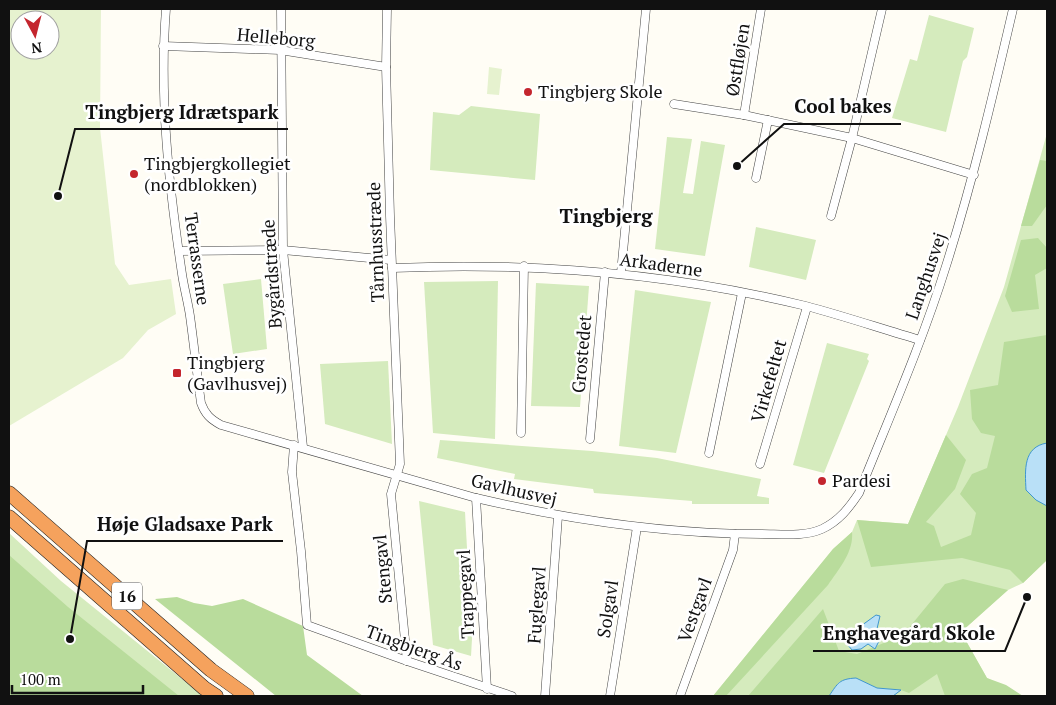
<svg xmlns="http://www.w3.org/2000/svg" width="1056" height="705" font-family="'PT Serif',serif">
	<rect width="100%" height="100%" fill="#fffdf5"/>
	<g fill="#d5ebbd">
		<path d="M 929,15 L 974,28 L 967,57 L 963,61 L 946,132 L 892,118 L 910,59 L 917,61 Z"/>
		<path d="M 471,106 L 540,114 L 535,180 L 430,170 L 433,112 L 459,115 Z"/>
		<path d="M 1047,133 L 1047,560 L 1023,583 L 1008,590 L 961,632 L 987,678 L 1018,696 L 713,696 L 833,549 L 852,532 L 857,520 L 908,524 L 958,407 L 1004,287 Z"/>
		<path d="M 667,137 L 692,139 L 683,193 L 693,194 L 701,141 L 725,145 L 705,256 L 655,249 Z"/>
		<path d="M 756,227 L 816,240 L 806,280 L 749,267 Z"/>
		<path d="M 261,279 L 267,349 L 233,354 L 223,284 Z"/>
		<path d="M 498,281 L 495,439 L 433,433 L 424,282 Z"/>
		<path d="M 536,283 L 589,286 L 580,407 L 531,406 Z"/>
		<path d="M 635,290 L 711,302 L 676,453 L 619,446 Z"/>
		<path d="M 827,343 L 869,354 L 867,359 L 869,361 L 824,473 L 793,465 Z"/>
		<path d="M 388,361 L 392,444 L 325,424 L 320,364 Z"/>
		<path d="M 440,440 L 592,451 L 657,458 L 761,479 L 757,496 L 769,498 L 769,504 L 692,504 L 692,501 L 594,493 L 593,489 L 514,479 L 515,474 L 437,458 Z"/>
		<path d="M 419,501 L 465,512 L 472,639 L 471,656 L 433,645 Z"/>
		<path d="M 9,533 L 61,581 L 203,696 L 9,696 Z"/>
	</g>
	<g fill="#b9dc9c">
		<path d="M 1040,160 L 1047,161 L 1047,205 L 1032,226 L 1021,226 Z"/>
		<path d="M 1038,238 L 1047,248 L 1047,268 L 1035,275 L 1039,309 L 1012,312 L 1005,296 L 1021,240 Z"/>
		<path d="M 1047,335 L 1047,560 L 1023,583 L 1010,570 L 962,558 L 871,567 L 857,520 L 908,524 L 946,435 L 966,460 L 955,489 L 926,522 L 934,526 L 941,547 L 971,535 L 976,513 L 960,494 L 972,474 L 987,468 L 995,436 L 981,433 L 972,419 L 970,390 L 998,385 L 1004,342 Z"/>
		<path d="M 852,532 C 854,552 838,570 828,585 L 726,696 L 713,696 L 833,549 Z"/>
		<path d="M 9,555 L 68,607 L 179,696 L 9,696 Z"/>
		<path d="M 963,579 L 1008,590 L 961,632 L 987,678 L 1006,685 L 1023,696 L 945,696 L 937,674 L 909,693 L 901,690 L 877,688 L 855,678 L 839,682 L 829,696 L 748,696 L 823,609 L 839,651 L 857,654 L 903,635 L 945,584 Z"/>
		<path d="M 177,597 L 194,603 L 212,606 L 243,599 L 303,626 L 307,655 L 363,696 L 276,696 L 155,599 Z"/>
	</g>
	<g fill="#e6f2cf" fill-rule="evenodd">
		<path d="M 9,9 L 101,9 L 100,128 L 115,264 L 129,285 L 171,279 L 176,314 L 148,330 L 123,358 L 9,426 ZM 20,20 L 50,20 L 50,50 L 20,50 Z"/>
		<path d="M 489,67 L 502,69 L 499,95 L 487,94 Z"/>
	</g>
	<g fill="#b9e0f7" stroke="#3f96cf">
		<path d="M 1047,443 L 1047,506 L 1036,500 L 1026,490 C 1025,470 1023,447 1047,443 Z"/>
		<path d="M 876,615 L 880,616 L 876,633 L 879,641 L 875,649 L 868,644 L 861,649 L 852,650 L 843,639 Z"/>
		<path d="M 856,678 L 877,688 L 901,690 L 893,696 L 829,696 C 838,683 839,679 856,678 Z"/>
	</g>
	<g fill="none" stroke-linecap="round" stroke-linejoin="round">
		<defs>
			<g id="street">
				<path d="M 166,9 C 159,97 169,187 182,274 C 184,288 188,302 190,316 C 194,345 197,374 201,403 C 205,414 210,419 221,425 L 476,498 C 570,520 665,534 762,534 C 780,534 804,537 822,529 C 839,521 849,508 859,493 C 889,418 922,343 946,266 C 973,181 993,95 1013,9"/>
				<path d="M 281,9 L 283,250 L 303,447"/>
				<path d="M 387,9 L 386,67 L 390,216 L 400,464 L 391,494 L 407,661"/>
				<path d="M 163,46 L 280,50 L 386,67"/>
				<path d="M 674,104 L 744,115 L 852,138 L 974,175"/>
				<path d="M 744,115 L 761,9"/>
				<path d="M 756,178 L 768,120"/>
				<path d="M 831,216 L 852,138 L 882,9"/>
				<path d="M 179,251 L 283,250 L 391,260"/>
				<path d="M 392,268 C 532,262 670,273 806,306 C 844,316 882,329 920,340"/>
				<path d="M 621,273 L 646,9"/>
				<path d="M 521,433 L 524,266"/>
				<path d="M 590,439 L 605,272"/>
				<path d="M 294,445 L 292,472 L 301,551 L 307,625 L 407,661 L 512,696"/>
				<path d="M 709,453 L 742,293"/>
				<path d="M 760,464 L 807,307"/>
				<path d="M 476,498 L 487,689"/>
				<path d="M 545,696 L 558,516"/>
				<path d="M 610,696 L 637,527"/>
				<path d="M 680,696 L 733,550 L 735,534"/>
			</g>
			<g id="highway">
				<path d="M 9,493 L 211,670 L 247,696"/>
				<path d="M 9,517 L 204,688 L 216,696"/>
			</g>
		</defs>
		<use href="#street" stroke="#444" stroke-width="9"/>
		<use href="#highway" stroke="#222" stroke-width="15"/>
		<use href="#street" stroke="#fff" stroke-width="8"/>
		<use href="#highway" stroke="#f5a25d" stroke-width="14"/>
	</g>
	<g fill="#c4262e" stroke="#fff" stroke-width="2">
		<circle cx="528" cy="92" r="5"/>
		<circle cx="134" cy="174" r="5"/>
		<rect x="172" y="368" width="10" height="10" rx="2.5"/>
		<circle cx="822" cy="481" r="5"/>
	</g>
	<g text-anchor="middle" stroke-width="5" stroke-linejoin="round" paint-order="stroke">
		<rect fill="#fff" stroke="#585858" stroke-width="1" x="112" y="582.5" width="30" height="27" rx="4"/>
		<g font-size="16" font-weight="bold" fill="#111">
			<text x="127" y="602">16</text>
		</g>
		<g font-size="18" fill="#111" stroke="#fff">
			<text transform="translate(276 38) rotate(5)" y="6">Helleborg</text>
			<text transform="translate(738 60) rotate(-81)" y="6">Østfløjen</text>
			<text transform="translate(376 242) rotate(-92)" y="6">Tårnhusstræde</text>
			<text transform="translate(197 259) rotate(82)" y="6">Terrasserne</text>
			<text transform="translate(661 265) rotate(8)" y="6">Arkaderne</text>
			<text transform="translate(272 274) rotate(-94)" y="6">Bygårdstræde</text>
			<text transform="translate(926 276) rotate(-71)" y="6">Langhusvej</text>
			<text transform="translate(582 354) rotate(-85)" y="6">Grostedet</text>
			<text transform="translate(769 381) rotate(-74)" y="6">Virkefeltet</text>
			<text transform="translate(514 490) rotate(13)" y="6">Gavlhusvej</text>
			<text transform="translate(383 569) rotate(-95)" y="6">Stengavl</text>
			<text transform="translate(466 594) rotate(-93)" y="6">Trappegavl</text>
			<text transform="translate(537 605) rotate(-86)" y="6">Fuglegavl</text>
			<text transform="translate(608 609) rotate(-81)" y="6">Solgavl</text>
			<text transform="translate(695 610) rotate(-70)" y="6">Vestgavl</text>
			<text transform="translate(414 648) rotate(20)" y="6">Tingbjerg Ås</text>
		</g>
		<g font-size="18" fill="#111" stroke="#fff" text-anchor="start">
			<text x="538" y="98">Tingbjerg Skole</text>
			<text x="144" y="170">Tingbjergkollegiet<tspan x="144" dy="21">(nordblokken)</tspan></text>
			<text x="187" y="369">Tingbjerg<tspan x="187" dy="21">(Gavlhusvej)</tspan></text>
			<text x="832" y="487">Pardesi</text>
		</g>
		<g font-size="20" font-weight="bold" fill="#111" stroke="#fff">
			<text x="606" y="223">Tingbjerg</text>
		</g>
	</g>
	<path fill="none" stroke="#111" stroke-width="2" d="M737 166L784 124H901M58 196L75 129H288M70 639L87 541H283M1027 597L1005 651H813"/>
	<g fill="#111" stroke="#fff" stroke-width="2">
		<circle cx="737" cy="166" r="5"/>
		<circle cx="58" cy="196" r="5"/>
		<circle cx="70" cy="639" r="5"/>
		<circle cx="1027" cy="597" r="5"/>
	</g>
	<g font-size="19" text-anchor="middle" font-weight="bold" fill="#111" stroke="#fff" stroke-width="5" stroke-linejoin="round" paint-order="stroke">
		<text x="843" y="113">Cool bakes</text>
		<text x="182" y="119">Tingbjerg Idrætspark</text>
		<text x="185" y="531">Høje Gladsaxe Park</text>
		<text x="909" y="640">Enghavegård Skole</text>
	</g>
	<rect width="1056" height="705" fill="none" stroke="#111111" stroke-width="20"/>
	<g transform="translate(35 35) rotate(173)"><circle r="24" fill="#ffffff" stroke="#a0a0a0"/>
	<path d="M0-4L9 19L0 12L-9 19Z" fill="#c4262e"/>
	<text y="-8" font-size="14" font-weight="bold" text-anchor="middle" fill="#111111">N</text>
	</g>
	<path d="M12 685v8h131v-8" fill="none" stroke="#111111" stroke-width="2.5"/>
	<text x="20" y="685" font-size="15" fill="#111111" stroke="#ffffff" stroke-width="4" paint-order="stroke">100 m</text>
</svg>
